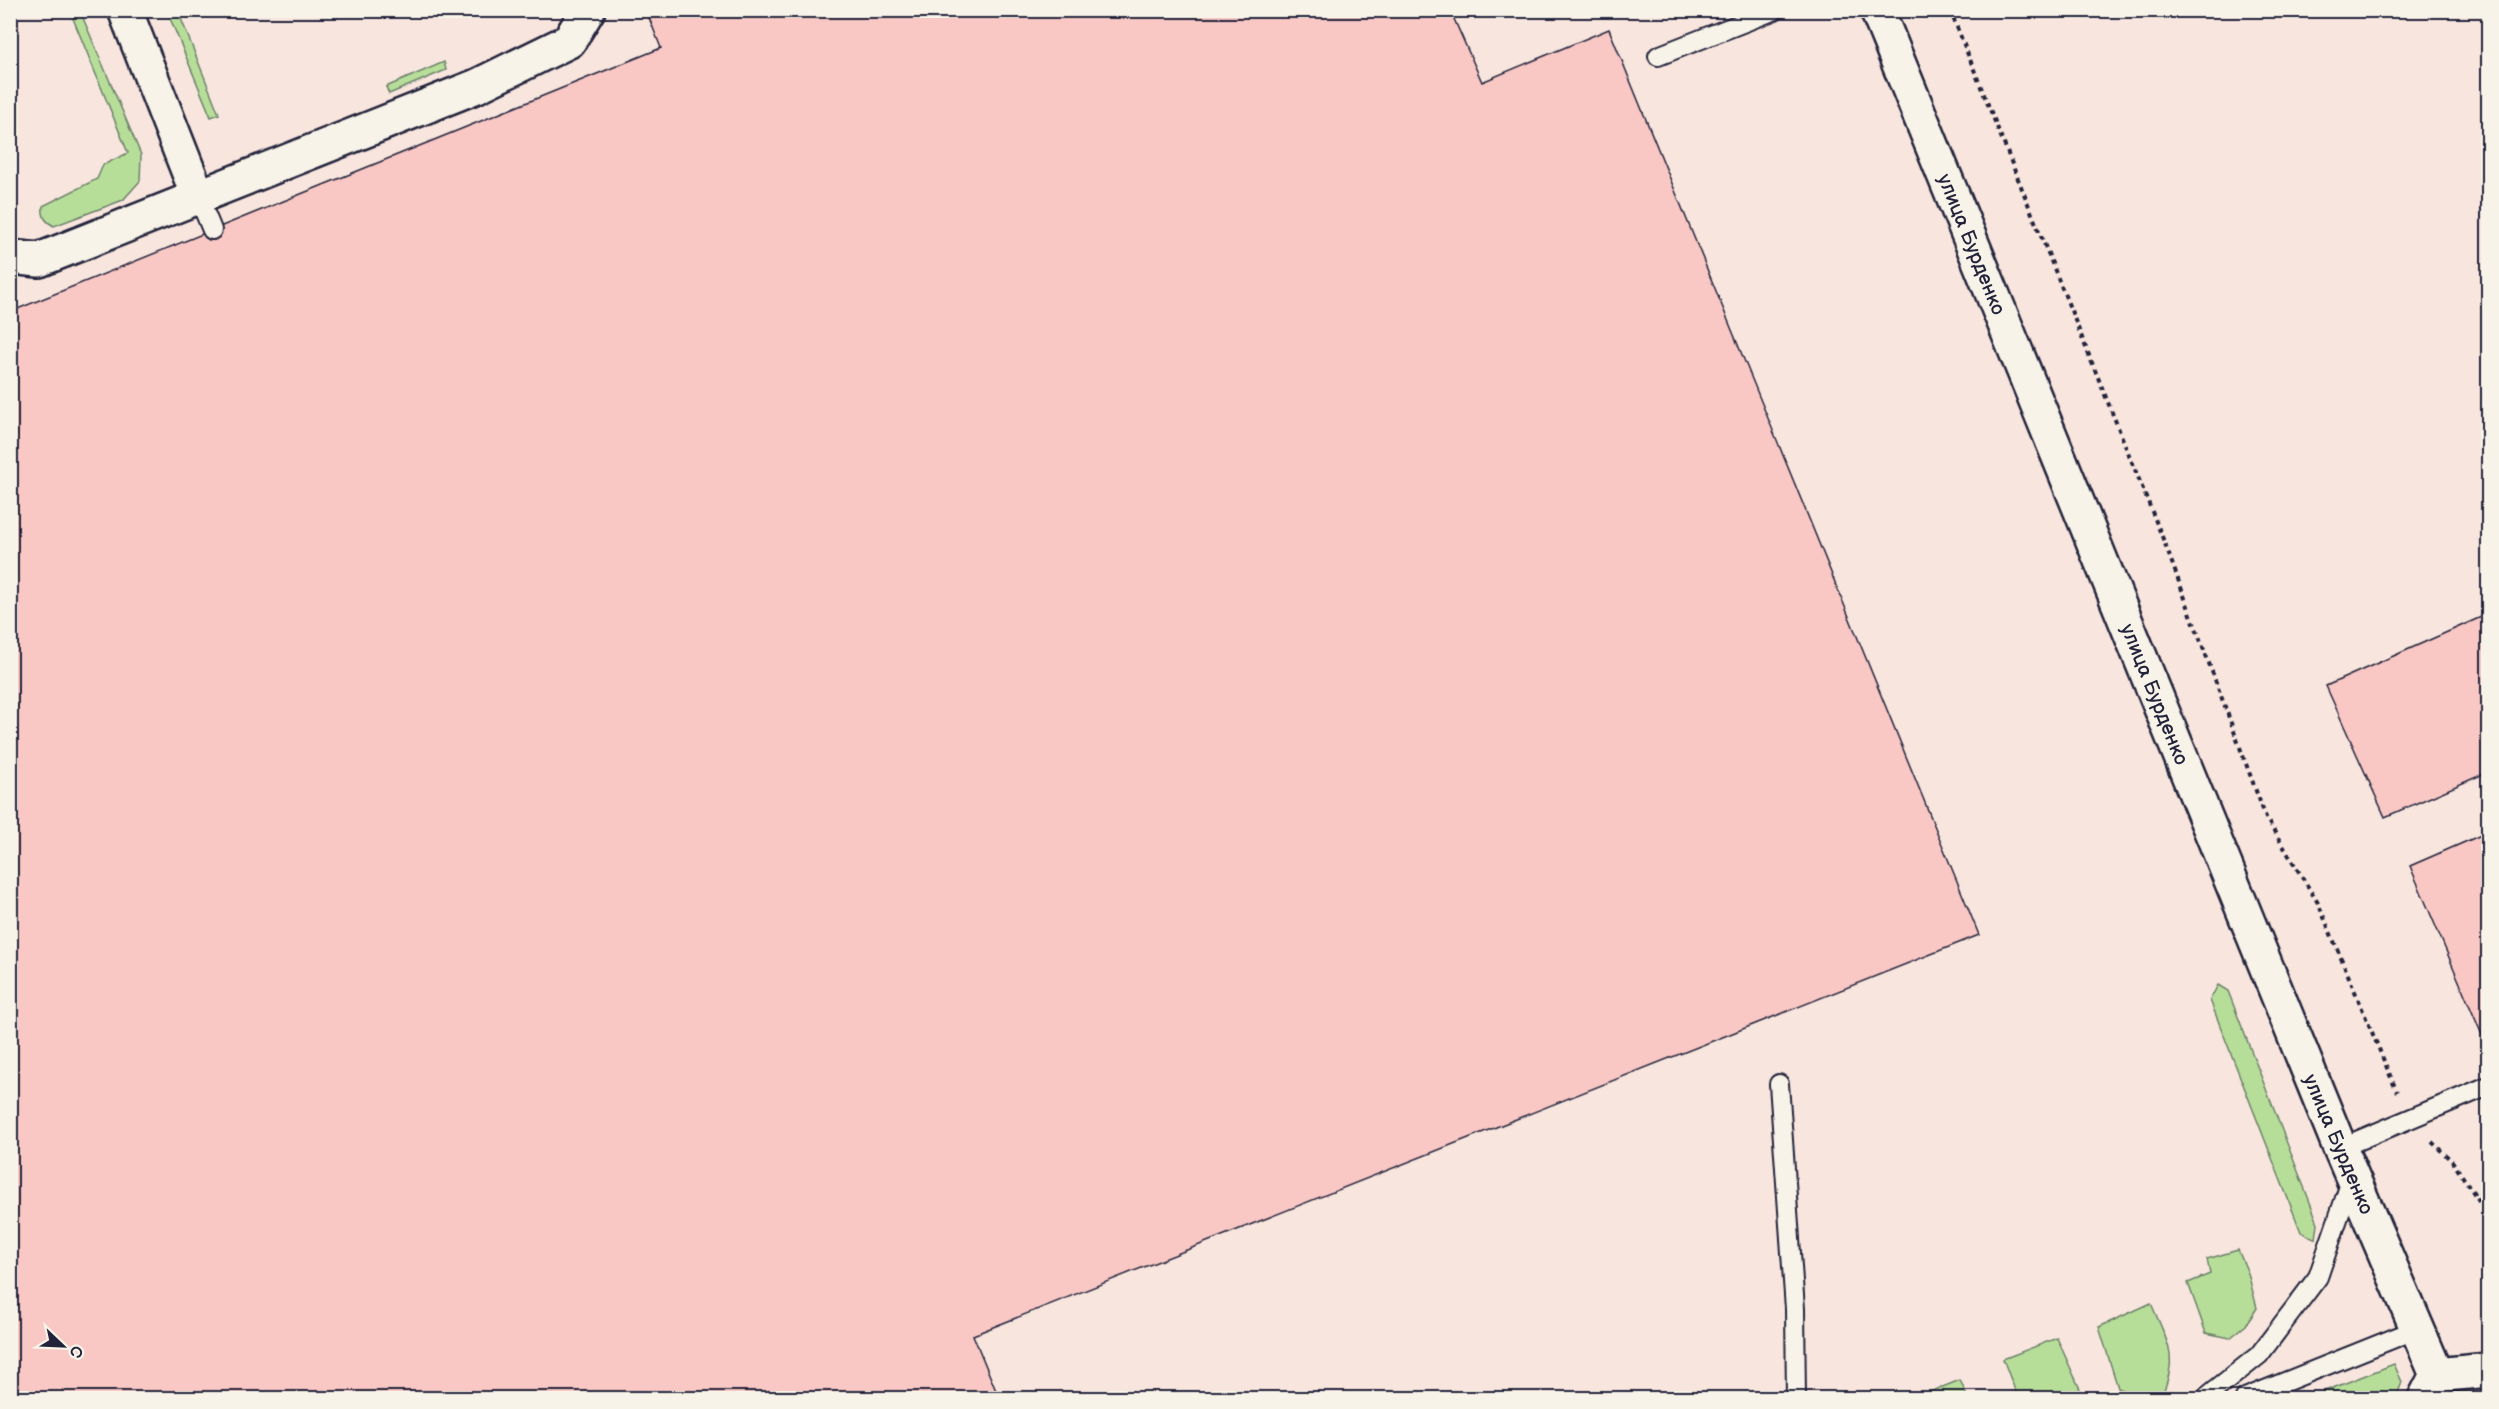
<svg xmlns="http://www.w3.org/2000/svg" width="2499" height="1409" font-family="'Balsamiq Sans',sans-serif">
	<rect width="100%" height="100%" fill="#f8e6de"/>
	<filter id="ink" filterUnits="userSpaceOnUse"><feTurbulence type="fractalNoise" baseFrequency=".0167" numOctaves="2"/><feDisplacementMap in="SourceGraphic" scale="12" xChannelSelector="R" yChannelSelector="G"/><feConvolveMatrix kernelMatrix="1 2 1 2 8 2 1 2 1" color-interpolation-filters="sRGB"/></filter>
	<g filter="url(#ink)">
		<g fill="#b7de99" stroke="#6c806a" stroke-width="1.5">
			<path d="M 70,11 L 80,11 L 141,155 L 140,181 L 123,200 L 54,226 C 45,221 42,217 43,206 L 97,179 L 103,165 L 128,153 Z"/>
			<path d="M 167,11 L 178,11 L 219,114 L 211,117 Z"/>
			<path d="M 444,62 L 446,70 L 389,94 L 386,87 Z"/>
			<path d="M 2218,985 L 2228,991 L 2318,1223 L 2316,1239 L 2301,1232 L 2210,1000 Z"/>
			<path d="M 2238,1250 L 2248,1273 L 2257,1308 L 2246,1325 L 2230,1338 L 2206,1333 L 2188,1283 L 2210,1274 L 2207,1259 Z"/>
			<path d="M 2151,1303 C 2166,1340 2180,1355 2162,1395 L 2142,1398 L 2118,1388 L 2099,1327 Z"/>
			<path d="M 2057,1338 L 2084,1398 L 2018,1398 L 2003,1359 Z"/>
			<path d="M 2394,1364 L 2402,1382 L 2396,1398 L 2307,1398 Z"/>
			<path d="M 1960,1380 L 1968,1398 L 1915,1398 Z"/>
		</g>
		<g fill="#f9c8c5" stroke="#22223b" stroke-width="1.5">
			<path d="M 646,10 L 1450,10 L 1482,82 L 1609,29 L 1979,935 L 973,1335 L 999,1398 L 10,1398 L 10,312 L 661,48 Z"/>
			<path d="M 2488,303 L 2488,321 L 2483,304 Z"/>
			<path d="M 2488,614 L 2488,772 L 2385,817 L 2326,686 Z"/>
			<path d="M 2488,832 L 2488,1049 L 2410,866 Z"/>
		</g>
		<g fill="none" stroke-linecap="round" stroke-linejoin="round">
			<defs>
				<g id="lane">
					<path d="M 1658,56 L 1775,10"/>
					<path d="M 198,196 L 212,230"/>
					<path d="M 1779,1084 L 1795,1309 L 1796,1398"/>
					<path d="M 2340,1148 L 2488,1086"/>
					<path d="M 2205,1398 L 2259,1355 L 2318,1277 L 2352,1178"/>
					<path d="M 2245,1398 L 2417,1329"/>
				</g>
				<g id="street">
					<path d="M 125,10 L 198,196"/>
					<path d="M 10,257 L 39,260 L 477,86 L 569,41 L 588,10"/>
					<path d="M 2437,1375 L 2488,1370"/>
				</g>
				<path id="secondary" d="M 1877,10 L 2340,1148 L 2437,1375 L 2425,1398"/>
			</defs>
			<use href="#lane" stroke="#22223b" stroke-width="22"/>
			<use href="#street" stroke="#22223b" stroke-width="38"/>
			<use href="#secondary" stroke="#22223b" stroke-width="38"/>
			<g stroke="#22223b" stroke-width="4" stroke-dasharray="4.5 4.5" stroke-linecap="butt">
				<path d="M 1950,10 L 2165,544 L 2266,818 L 2318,903 L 2397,1092"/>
				<path d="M 2432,1142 L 2452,1161 L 2488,1214"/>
			</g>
			<use href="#lane" stroke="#f7f3e8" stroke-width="18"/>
			<use href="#street" stroke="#f7f3e8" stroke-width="33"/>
			<use href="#secondary" stroke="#f7f3e8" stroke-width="33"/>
		</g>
	</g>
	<g text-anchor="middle" stroke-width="5" stroke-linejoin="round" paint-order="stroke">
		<g font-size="20" fill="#22223b" stroke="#f7f3e8">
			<text transform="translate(1972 244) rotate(68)" y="7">улица Бурденко</text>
			<text transform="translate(2155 694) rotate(68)" y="7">улица Бурденко</text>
			<text transform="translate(2339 1144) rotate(67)" y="7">улица Бурденко</text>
		</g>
	</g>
	<rect width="2499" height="1409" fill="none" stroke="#f7f3e8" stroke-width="36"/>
	<rect x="18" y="18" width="2463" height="1373" fill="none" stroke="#22223b" stroke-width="2" filter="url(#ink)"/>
	<g transform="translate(63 1346) rotate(113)" stroke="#f7f3e8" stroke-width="4.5" paint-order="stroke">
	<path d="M0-4.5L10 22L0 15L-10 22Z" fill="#22223b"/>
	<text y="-9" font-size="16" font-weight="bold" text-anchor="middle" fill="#22223b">С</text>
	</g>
</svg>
